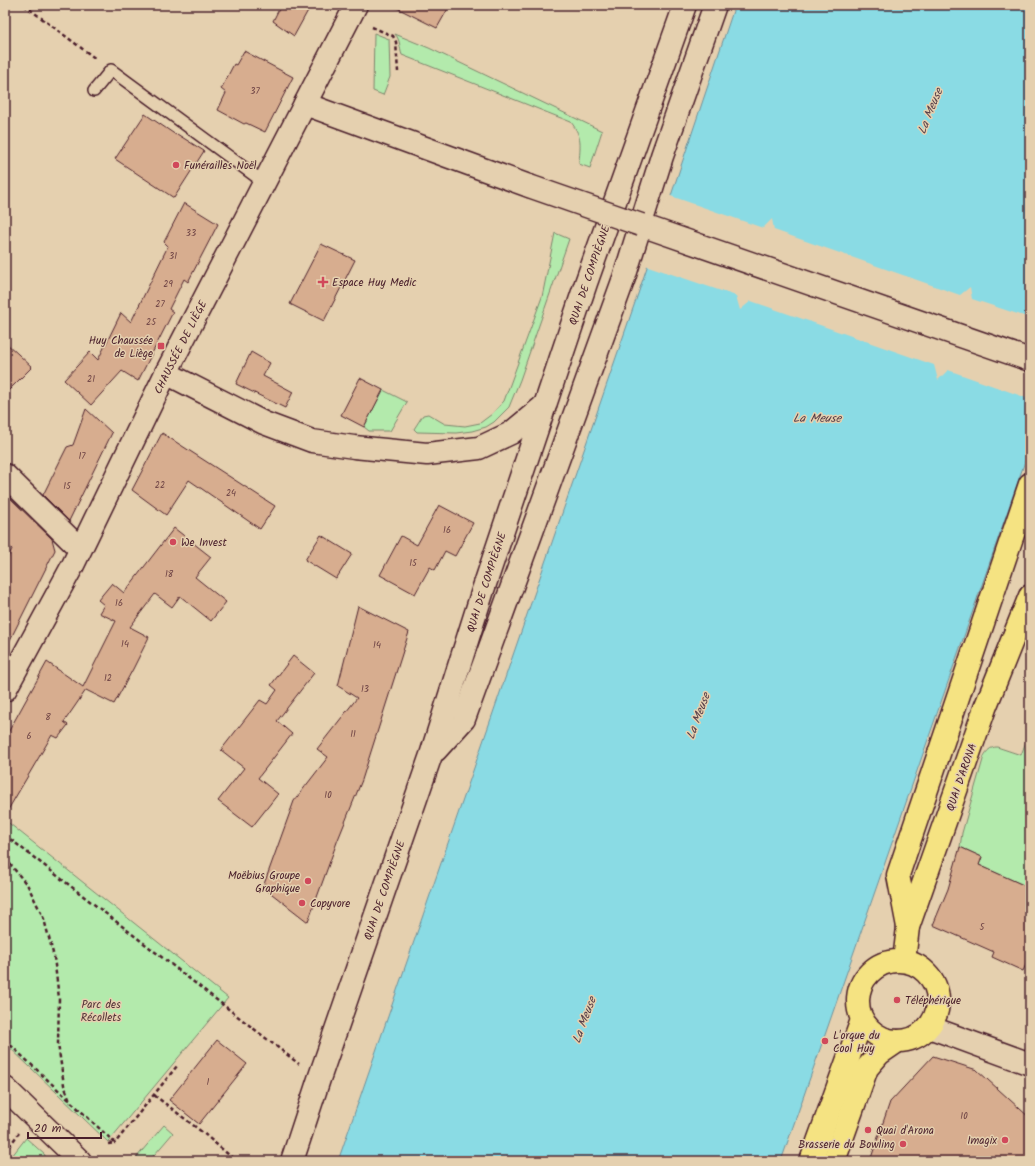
<svg xmlns="http://www.w3.org/2000/svg" width="1035" height="1166" font-family="Kalam,sans-serif">
	<rect width="100%" height="100%" fill="#e5d0af"/>
	<filter id="ink" filterUnits="userSpaceOnUse"><feTurbulence type="fractalNoise" baseFrequency=".025" numOctaves="2"/><feDisplacementMap in="SourceGraphic" scale="8" xChannelSelector="R" yChannelSelector="G"/><feConvolveMatrix kernelMatrix="1 2 1 2 8 2 1 2 1" color-interpolation-filters="sRGB"/></filter>
	<g filter="url(#ink)">
		<g fill="#b3eaac" stroke="#7e846c">
			<path d="M 374,33 L 389,39 L 390,77 L 383,95 L 373,91 Z"/>
			<path d="M 395,34 L 429,48 L 602,131 L 590,168 L 579,164 C 580,145 583,138 571,122 L 402,55 C 399,47 401,41 395,34 Z"/>
			<path d="M 555,233 L 569,239 L 520,380 L 509,407 L 494,422 L 486,427 L 472,431 L 456,433 L 417,432 L 414,429 L 423,415 L 428,414 L 445,424 L 465,426 L 480,423 L 492,414 L 504,401 L 542,297 Z"/>
			<path d="M 383,390 L 407,402 L 390,431 L 369,431 L 364,427 Z"/>
			<path d="M 1030,731 L 1030,888 L 979,865 L 982,857 L 960,847 L 962,833 L 984,756 C 987,751 990,747 997,747 L 1021,755 Z"/>
			<path d="M 5,820 L 228,998 L 108,1142 L 5,1043 Z"/>
			<path d="M 164,1125 L 173,1133 L 149,1161 L 140,1161 L 136,1158 Z"/>
			<path d="M 26,1138 L 45,1155 L 44,1161 L 8,1161 Z"/>
		</g>
		<path fill="#8adbe4" stroke="#70909a" d="M 735,5 L 1030,5 L 1030,447 L 781,1161 L 338,1161 L 639,291 Z"/>
		<path fill="#e5d0af" d="M 668,195 L 763,228 L 772,219 L 774,230 L 960,295 L 970,287 L 972,299 L 1030,318 L 1030,399 L 948,370 L 938,380 L 934,365 L 751,301 L 740,310 L 736,296 L 645,265 Z"/>
		<g fill="#d7ad8f" stroke="#4a1f2b">
			<path d="M 281,5 L 311,5 L 294,36 L 273,21 Z"/>
			<path d="M 391,5 L 450,5 L 437,28 Z"/>
			<path d="M 244,51 L 293,77 L 265,132 L 246,123 L 244,124 L 218,110 L 226,93 L 221,89 L 234,64 L 236,65 Z"/>
			<path d="M 145,114 L 176,135 L 177,134 L 204,151 L 174,198 L 115,159 Z"/>
			<path d="M 184,203 L 218,224 L 188,282 L 184,279 L 169,309 L 173,312 L 138,381 L 122,371 L 91,405 L 64,380 L 90,352 L 98,360 L 121,313 L 131,322 L 168,246 L 164,242 Z"/>
			<path d="M 321,244 L 355,260 L 324,321 L 290,304 Z"/>
			<path d="M 5,342 L 32,367 L 5,394 Z"/>
			<path d="M 251,352 L 270,363 L 263,376 L 293,392 L 285,408 L 236,384 Z"/>
			<path d="M 360,378 L 383,390 L 364,427 L 341,415 Z"/>
			<path d="M 86,409 L 112,433 L 69,521 L 43,495 L 67,447 L 73,445 Z"/>
			<path d="M 162,433 L 275,506 L 260,529 L 189,480 L 166,515 L 132,490 Z"/>
			<path d="M 5,493 L 52,539 L 55,550 L 5,650 L 5,564 L 12,549 L 5,542 Z"/>
			<path d="M 439,505 L 473,523 L 455,556 L 445,551 L 435,570 L 430,567 L 415,594 L 380,575 L 401,536 L 417,545 Z"/>
			<path d="M 174,528 L 211,557 L 195,577 L 226,602 L 211,621 L 180,596 L 172,607 L 155,594 L 130,627 L 149,637 L 133,669 L 114,704 L 86,690 L 64,722 L 68,725 L 58,738 L 52,735 L 5,815 L 5,738 L 47,662 L 83,687 L 116,621 L 99,613 L 104,605 L 98,600 L 112,583 L 124,593 Z"/>
			<path d="M 321,535 L 352,554 L 336,579 L 305,560 Z"/>
			<path d="M 358,606 L 409,632 L 362,780 L 337,842 L 308,922 L 263,887 L 294,801 L 328,757 L 317,749 L 357,698 L 338,686 Z"/>
			<path d="M 293,656 L 314,673 L 277,721 L 292,734 L 258,778 L 278,794 L 252,827 L 218,801 L 244,768 L 221,750 L 260,700 L 267,704 L 277,690 L 271,685 Z"/>
			<path d="M 960,847 L 982,857 L 979,865 L 1030,888 L 1030,956 L 1023,971 L 992,957 L 994,952 L 933,925 L 948,889 Z"/>
			<path d="M 217,1040 L 247,1064 L 199,1124 L 169,1100 Z"/>
			<path d="M 933,1056 L 977,1070 L 1030,1118 L 1030,1161 L 870,1161 L 890,1102 Z"/>
		</g>
		<g fill="none" stroke-linecap="round" stroke-linejoin="round">
			<defs>
				<path id="lane" d="M 94,91 L 111,70 L 265,183"/>
				<g id="street">
					<path d="M 166,373 L 264,423 L 312,441 L 354,447 L 427,454 L 479,448 L 511,433 L 545,405"/>
					<path d="M 5,475 L 80,549"/>
				</g>
				<g id="secondary">
					<path d="M 305,104 L 529,186"/>
					<path d="M 641,225 L 1030,360"/>
					<path d="M 5,690 L 73,565 L 166,373 L 356,5"/>
					<path d="M 436,750 L 464,719 L 624,278 L 662,156 L 715,5"/>
					<path d="M 929,1027 L 1030,1064"/>
					<path d="M 5,1088 L 80,1161"/>
					<path d="M 292,1161 L 319,1079 L 431,755 L 483,590 L 586,283 L 685,5"/>
				</g>
				<g id="primary">
					<path d="M 908,927 L 898,875 L 1030,484"/>
					<circle cx="898" cy="1001" r="40"/>
					<path d="M 904,961 L 908,927 L 985,708 L 1030,596"/>
					<path d="M 811,1161 L 862,1020"/>
					<path d="M 834,1161 L 867,1068 L 879,1054 L 898,1041"/>
				</g>
			</defs>
			<use href="#lane" stroke="#4a1f2b" stroke-width="14"/>
			<use href="#street" stroke="#4a1f2b" stroke-width="25"/>
			<use href="#secondary" stroke="#4a1f2b" stroke-width="25"/>
			<use href="#primary" stroke="#4a1f2b" stroke-width="25"/>
			<g stroke="#4a1f2b" stroke-width="2.5" stroke-dasharray="4 3" stroke-linecap="butt">
				<path d="M 24,5 L 96,59"/>
				<path d="M 372,27 L 393,36 L 396,42 L 398,72"/>
				<path d="M 5,835 L 299,1064"/>
				<path d="M 5,858 L 28,886 L 44,919 L 54,957 L 59,998 L 58,1044 L 64,1085 L 71,1103"/>
				<path d="M 5,1040 L 115,1143 L 177,1066"/>
				<path d="M 154,1095 L 202,1132 L 236,1161"/>
				<path d="M 108,1144 L 115,1143"/>
				<path d="M 5,1152 L 19,1133"/>
			</g>
			<use href="#lane" stroke="#e5d0af" stroke-width="11"/>
			<use href="#street" stroke="#e5d0af" stroke-width="22"/>
			<use href="#secondary" stroke="#e5d0af" stroke-width="22"/>
			<use href="#primary" stroke="#f5e382" stroke-width="22"/>
			<defs>
				<path id="secondary-bridge" d="M 529,186 L 641,225"/>
			</defs>
			<use href="#secondary-bridge" stroke="#4a1f2b" stroke-width="25" stroke-linecap="butt"/>
			<use href="#secondary-bridge" stroke="#e5d0af" stroke-width="22"/>
		</g>
	</g>
	<g fill="#d1495b" stroke="#e5d0af" stroke-width="1.5">
		<circle cx="176" cy="165" r="4"/>
		<path d="M321 276h4v4h4v4h-4v4h-4v-4h-4v-4h4z"/>
		<rect x="157" y="342" width="8" height="8" rx="2"/>
		<circle cx="173" cy="542" r="4"/>
		<circle cx="308" cy="881" r="4"/>
		<circle cx="302" cy="903" r="4"/>
		<circle cx="897" cy="1000" r="4"/>
		<circle cx="825" cy="1041" r="4"/>
		<circle cx="868" cy="1130" r="4"/>
		<circle cx="1005" cy="1140" r="4"/>
		<circle cx="903" cy="1144" r="4"/>
	</g>
	<g text-anchor="middle" stroke-width="3" stroke-linejoin="round" paint-order="stroke">
		<g font-size="9" fill="#6d4244">
			<text x="255" y="94">37</text>
			<text x="191" y="236">33</text>
			<text x="173" y="259">31</text>
			<text x="168" y="287">29</text>
			<text x="160" y="307">27</text>
			<text x="151" y="325">25</text>
			<text x="91" y="382">21</text>
			<text x="82" y="459">17</text>
			<text x="160" y="488">22</text>
			<text x="67" y="489">15</text>
			<text x="231" y="496">24</text>
			<text x="447" y="533">16</text>
			<text x="413" y="566">15</text>
			<text x="169" y="577">18</text>
			<text x="119" y="606">16</text>
			<text x="125" y="647">14</text>
			<text x="377" y="648">14</text>
			<text x="108" y="681">12</text>
			<text x="365" y="692">13</text>
			<text x="48" y="720">8</text>
			<text x="353" y="737">11</text>
			<text x="29" y="739">6</text>
			<text x="328" y="798">10</text>
			<text x="982" y="930">5</text>
			<text x="208" y="1085">1</text>
			<text x="964" y="1119">10</text>
		</g>
		<g font-size="11" fill="#4a1f2b" stroke="#e5d0af" text-anchor="start">
			<text x="184" y="169">Funérailles Noël</text>
			<text x="332" y="286">Espace Huy Medic</text>
			<text x="153" y="344" text-anchor="end">Huy Chaussée<tspan x="153" dy="13">de Liège</tspan></text>
			<text x="181" y="546">We Invest</text>
			<text x="300" y="879" text-anchor="end">Moëbius Groupe<tspan x="300" dy="13">Graphique</tspan></text>
			<text x="310" y="907">Copyvore</text>
			<text x="905" y="1004">Téléphérique</text>
			<text x="833" y="1039">L'orque du<tspan x="833" dy="13">Cool Huy</tspan></text>
			<text x="876" y="1134">Quai d'Arona</text>
			<text x="997" y="1144" text-anchor="end">Imagix</text>
			<text x="895" y="1148" text-anchor="end">Brasserie du Bowling</text>
		</g>
		<g font-size="11" fill="#4a1f2b" stroke="#e5d0af">
			<text transform="translate(589 275) rotate(-71)" y="4">QUAI DE COMPIÈGNE</text>
			<text transform="translate(180 347) rotate(-63)" y="4">CHAUSSÉE DE LIÈGE</text>
			<text transform="translate(486 582) rotate(-72)" y="4">QUAI DE COMPIÈGNE</text>
			<text transform="translate(961 777) rotate(-71)" y="4">QUAI D'ARONA</text>
			<text transform="translate(384 890) rotate(-71)" y="4">QUAI DE COMPIÈGNE</text>
		</g>
		<g font-size="11" fill="#543338" stroke="#e5d0af">
			<text x="101" y="1008">Parc des<tspan x="101" dy="13">Récollets</tspan></text>
		</g>
		<g font-size="12" font-style="italic" fill="#543b47" stroke="#e5d0af">
			<text transform="translate(930 111) rotate(-68)" y="4">La Meuse</text>
			<text x="817" y="422">La Meuse</text>
			<text transform="translate(698 716) rotate(-70)" y="4">La Meuse</text>
			<text transform="translate(584 1020) rotate(-70)" y="4">La Meuse</text>
		</g>
	</g>
	<rect width="1035" height="1166" fill="none" stroke="#e5d0af" stroke-width="20"/>
	<rect x="10" y="10" width="1015" height="1146" fill="none" stroke="#4a1f2b" stroke-width="1.5" filter="url(#ink)"/>
	<path d="M28 1132v6h73v-6" fill="none" stroke="#4a1f2b" stroke-width="2"/>
	<text x="34" y="1132" font-size="12" fill="#4a1f2b" stroke="#e5d0af" stroke-width="3" paint-order="stroke">20 m</text>
</svg>
